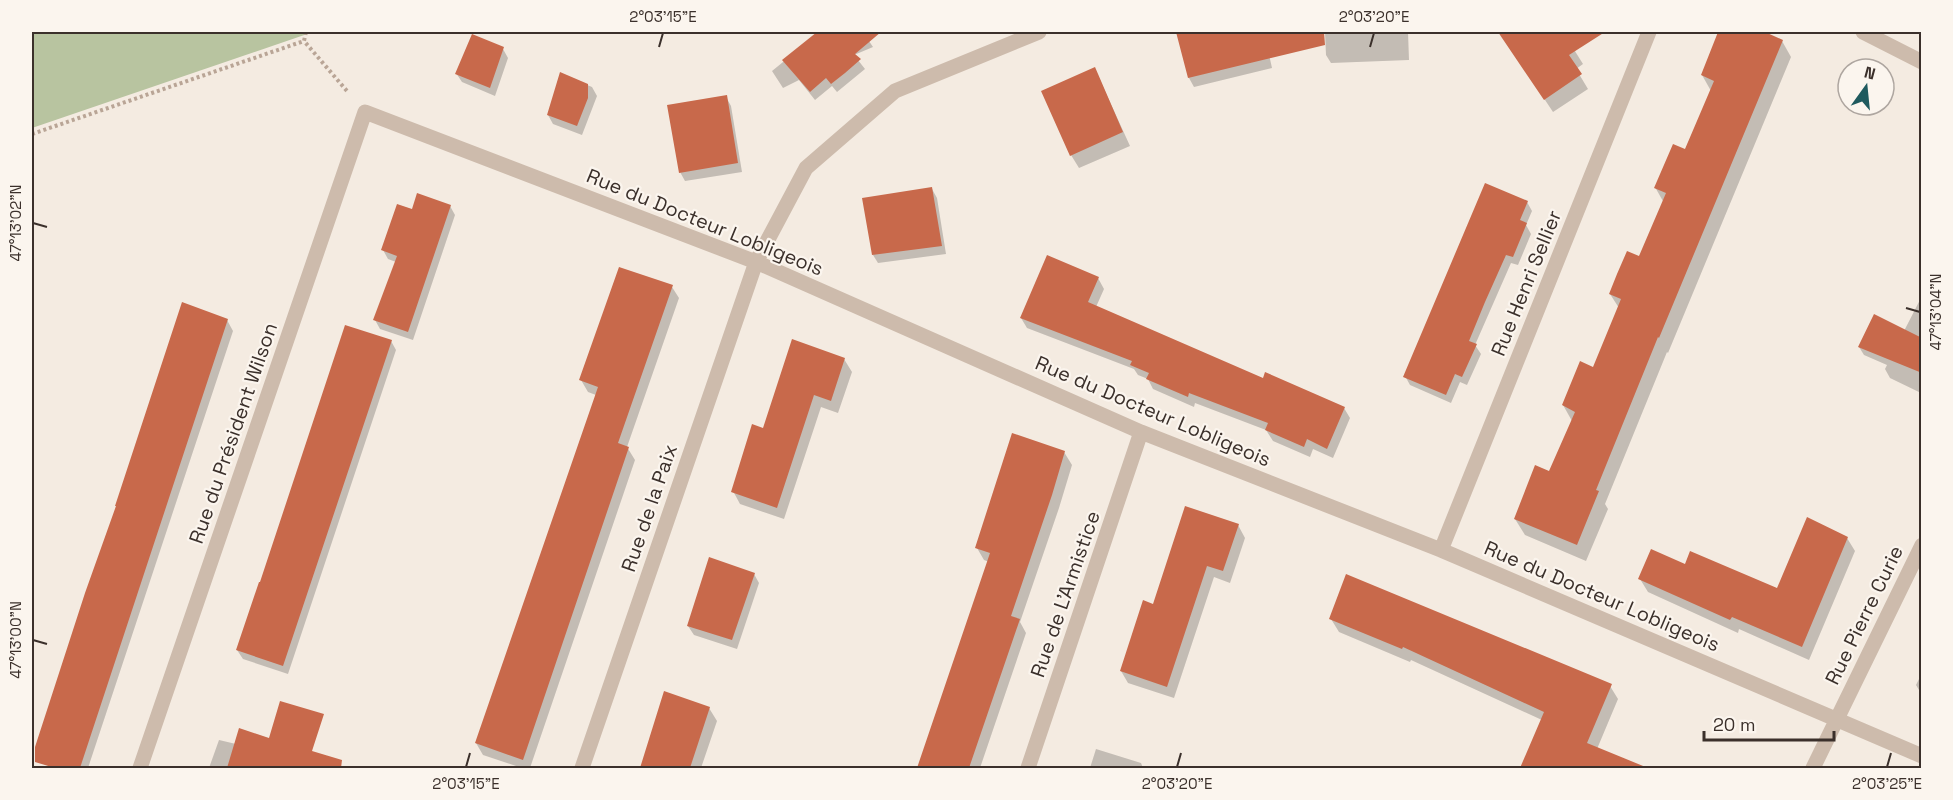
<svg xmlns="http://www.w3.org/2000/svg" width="1953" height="800" viewBox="0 0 1953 800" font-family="'Space Grotesk',sans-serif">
<rect width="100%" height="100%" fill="#f4ebe1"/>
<path fill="#b8c4a0" d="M32,32H313L32,128Z"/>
<path fill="#0003" d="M820,32H863L873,47L854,55L865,69L837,92L832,86L815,100L799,80L783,88L772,71Z
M1195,32H1264L1272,68L1194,87L1189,78L1179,36Z
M1325,32H1408L1409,60L1331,63L1326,55Z
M1500,32H1563L1583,64L1576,69L1588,89L1553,112Z
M1734,32H1761L1782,41L1791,57L1668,353L1667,352L1605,504L1608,509L1586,561L1525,535L1515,519L1550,473L1572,421L1563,405L1594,369L1619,308L1610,294L1640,258L1664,203L1655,187L1685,150L1711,91L1702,75L1730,41Z
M503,49L508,58L495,96L462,82L456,73Z
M1095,69L1130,146L1079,168L1071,155Z
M561,74L592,87L597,96L582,135L553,124L548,115Z
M726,97L731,106L742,172L685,181L680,172Z
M932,189L937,198L946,254L878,263L873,255Z
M1527,202L1532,211L1526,225L1531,234L1518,265L1511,263L1475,345L1481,354L1467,385L1460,382L1451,403L1410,385L1405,376Z
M450,206L455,215L413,340L380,329L375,320L396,262L388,259L383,250L413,210Z
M1098,278L1104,289L1096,307L1263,380L1344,408L1350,418L1333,458L1313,449L1310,457L1273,441L1266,430L1195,403L1194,407L1153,389L1148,379L1138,375L1134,369L1027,328L1021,318Z
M672,287L679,298L627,447L635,460L530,768H522L483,755L476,743L596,395L588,392L581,380Z
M1922,296V391L1921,393L1890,378L1885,369L1887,365L1864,355L1859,347L1904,331Z
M227,320L233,331L88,768H55L41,763L35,753L87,594Z
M391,341L396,350L288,674L243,659L237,650Z
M844,359L852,372L838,413L821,407L784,519L740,504L733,491Z
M1064,452L1072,465L1059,508L1020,622L1026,633L980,768H919L989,562L984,560L977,548Z
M1238,525L1245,538L1230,583L1214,577L1174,698L1128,683L1121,671L1154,605Z
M1847,538L1855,551L1809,660L1739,629L1738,633L1648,592L1640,579L1686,566L1778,590Z
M754,574L759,583L737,649L694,635L688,626Z
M1331,619L1610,686L1618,699L1597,749L1644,768H1521L1542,720L1411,660L1410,662L1339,632Z
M1922,673V695L1916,685Z
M709,708L717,721L701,768H645L643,765Z
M219,740L236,744L279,750L273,768H209Z
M1096,749L1141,763L1143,768H1090Z"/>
<path fill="#c8694b" d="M817,32H881L855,54L861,59L845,73L831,84L826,78L810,92L782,60Z
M1176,32H1324L1325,45L1188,78Z
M1498,32H1605L1569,55L1582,74L1544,100Z
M1718,32H1765L1783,40L1659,338L1658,337L1596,490L1599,491L1577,545L1514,519L1535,465L1549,471L1575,412L1562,405L1580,361L1593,367L1621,299L1609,294L1617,274L1627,251L1639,256L1666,193L1654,188L1673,144L1685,149L1714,81L1701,75Z
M472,34L504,47L490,88L455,74Z
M1095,67L1123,132L1070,156L1041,91Z
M560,72L588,84V98L577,126L547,115Z
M727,95L738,163L679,173L667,105Z
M1485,183L1528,201L1520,220L1527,223L1513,257L1506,255L1485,302L1469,341L1477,344L1462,377L1455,374L1446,395L1403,377Z
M932,187L942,246L872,255L862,198Z
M417,193L451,205L408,332L373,320L397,256L381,250L397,204L412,209Z
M1047,255L1099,277L1088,302L1263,378L1265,372L1345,407L1327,449L1307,439L1304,447L1265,430L1268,423L1189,393L1188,397L1146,379L1149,373L1130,365L1132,361L1020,318Z
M619,267L673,285L618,443L629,447L523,760L475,743L598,387L579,380Z
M182,302L228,319L80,768H55L35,762V747L85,593L116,506H115Z
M1874,314L1922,338V373L1858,347Z
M345,325L392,340L283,666L236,650L259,582H260Z
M792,339L845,358L831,401L814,395L777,508L731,492L752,424L763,428Z
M1012,433L1065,451L1052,495L1011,616L1020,619L969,768H917L990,553L975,548Z
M1185,506L1239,524L1223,571L1207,566L1167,687L1120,671L1143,600L1153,604Z
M1807,517L1848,537L1802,647L1732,617L1730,620L1638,579L1651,549L1685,564L1690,551L1777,588Z
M709,557L755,573L732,640L687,626Z
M1346,574L1612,684L1587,743L1648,768H1520L1544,712L1403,647L1402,649L1329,619Z
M664,691L710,707L690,768H640Z
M280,701L324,714L312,751L342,760L341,768H227L239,728L269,738Z"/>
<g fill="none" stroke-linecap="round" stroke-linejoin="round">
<path stroke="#b9a596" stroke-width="4" stroke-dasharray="3 3" stroke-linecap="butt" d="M306,32L304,41L347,91
M32,134L304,41"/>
<path stroke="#cdbbac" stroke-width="15" d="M1863,32L1922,62
M1441,550L1649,32
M140,768L365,112L756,262L1141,432L1441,550L1922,756
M582,768L756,262L806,168L895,91L1039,32
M1028,768L1141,432
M1813,768L1922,545"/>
</g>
<path fill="none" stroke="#3b302b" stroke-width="2" d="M659,47L663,33M1370,47L1374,33M33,223L47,227M1906,308L1920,312M33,640L47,644M466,767L470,753M1177,767L1181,753M1887,767L1891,753"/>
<g text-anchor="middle" stroke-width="4.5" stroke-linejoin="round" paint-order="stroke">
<g font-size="20" fill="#3b302b" stroke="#fbf5ee">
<text transform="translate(705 222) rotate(22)" y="7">Rue du Docteur Lobligeois</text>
<text transform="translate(1526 283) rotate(-68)" y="7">Rue Henri Sellier</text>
<text transform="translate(1153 411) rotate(23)" y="7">Rue du Docteur Lobligeois</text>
<text transform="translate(233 433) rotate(-71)" y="7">Rue du Président Wilson</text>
<text transform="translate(649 508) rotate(-71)" y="7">Rue de la Paix</text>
<text transform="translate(1065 594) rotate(-71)" y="7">Rue de L'Armistice</text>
<text transform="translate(1602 596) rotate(23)" y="7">Rue du Docteur Lobligeois</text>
<text transform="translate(1864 615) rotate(-64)" y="7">Rue Pierre Curie</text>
</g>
</g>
<rect width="1953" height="800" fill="none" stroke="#fbf5ee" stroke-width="66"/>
<g transform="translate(1866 87) rotate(15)"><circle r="28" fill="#fbf5ee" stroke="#aea6a0" stroke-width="1.5"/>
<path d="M0-4.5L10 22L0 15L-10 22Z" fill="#1f5a5e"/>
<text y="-9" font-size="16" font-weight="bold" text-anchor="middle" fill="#3b302b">N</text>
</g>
<path d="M1704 731v9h130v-9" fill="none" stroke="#3b302b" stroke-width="3"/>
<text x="1713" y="731" font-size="18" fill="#3b302b" stroke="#fbf5ee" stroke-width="4.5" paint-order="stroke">20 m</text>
<rect x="33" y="33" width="1887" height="734" fill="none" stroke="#3b302b" stroke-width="2"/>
<g font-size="15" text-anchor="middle" fill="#3b302b">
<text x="663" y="22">2°03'15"E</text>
<text x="1374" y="22">2°03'20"E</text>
<text transform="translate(16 223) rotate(-90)" y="5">47°13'02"N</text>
<text transform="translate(1936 312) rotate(-90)" y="5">47°13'04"N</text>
<text transform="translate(16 640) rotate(-90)" y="5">47°13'00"N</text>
<text x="466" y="789">2°03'15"E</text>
<text x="1177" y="789">2°03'20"E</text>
<text x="1887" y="789">2°03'25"E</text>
</g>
</svg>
